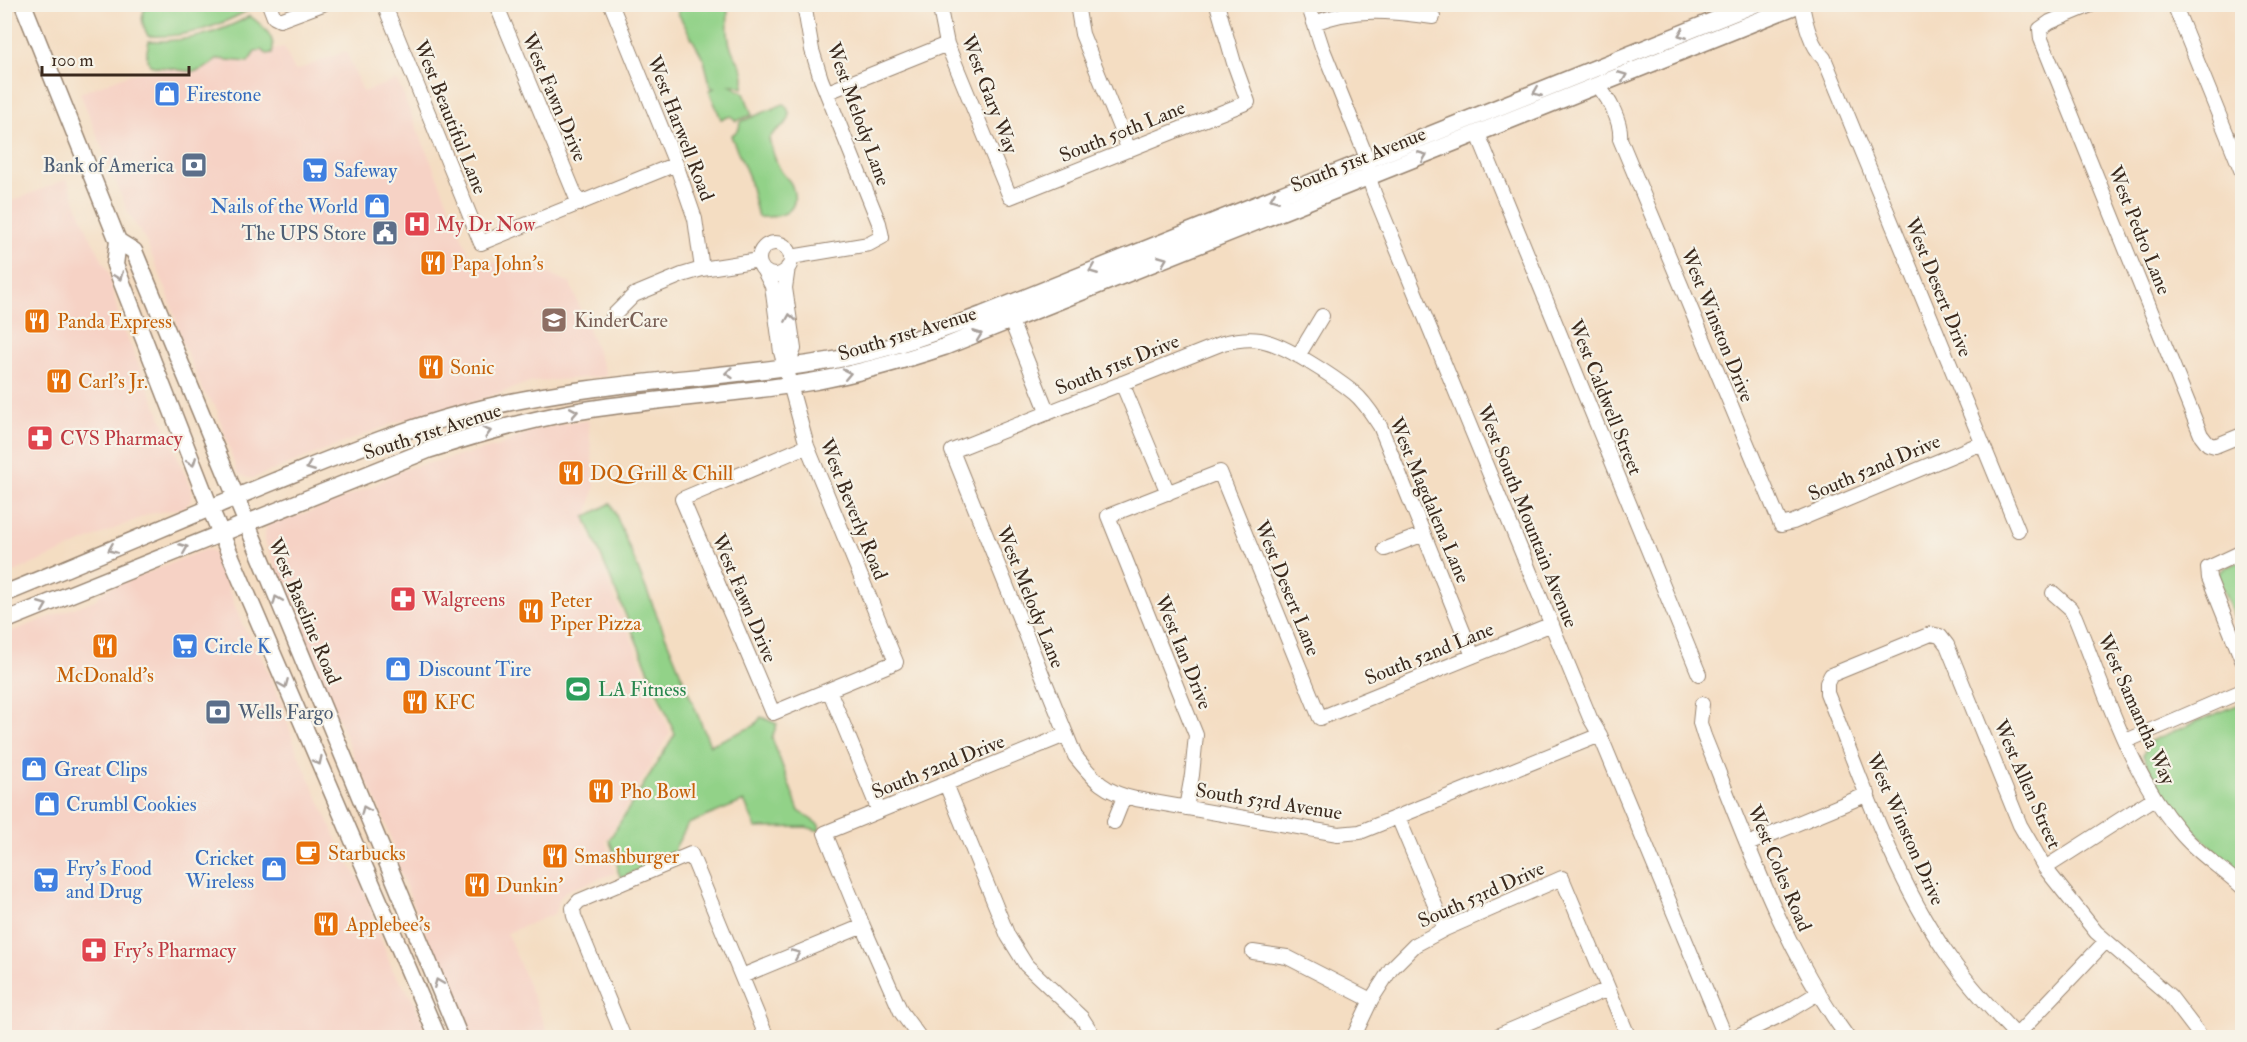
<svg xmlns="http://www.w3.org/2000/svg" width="2247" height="1042" viewBox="0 0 2247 1042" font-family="'IM FELL Double Pica',serif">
<rect width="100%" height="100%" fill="#f7f3e8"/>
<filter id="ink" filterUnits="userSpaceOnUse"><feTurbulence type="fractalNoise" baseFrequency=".0167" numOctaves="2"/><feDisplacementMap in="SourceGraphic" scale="12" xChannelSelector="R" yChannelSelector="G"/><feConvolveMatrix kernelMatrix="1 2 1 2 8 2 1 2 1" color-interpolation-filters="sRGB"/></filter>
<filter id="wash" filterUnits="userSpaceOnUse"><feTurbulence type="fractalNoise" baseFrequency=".008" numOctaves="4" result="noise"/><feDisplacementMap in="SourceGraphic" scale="24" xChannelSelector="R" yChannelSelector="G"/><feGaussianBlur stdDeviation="1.35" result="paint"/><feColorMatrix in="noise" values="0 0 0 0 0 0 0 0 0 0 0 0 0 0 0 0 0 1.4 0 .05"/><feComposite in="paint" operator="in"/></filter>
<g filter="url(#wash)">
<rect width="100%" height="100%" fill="#f4ddc2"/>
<path fill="#f6d2c5" d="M284,47L295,71L346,51L363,92L397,80L470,256L506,266L509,272L527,264L570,283L607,376L530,382L486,398L397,422L253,478H247L237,472L216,407L204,393L182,341L168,294L145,239L129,215L80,93L131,74Z
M67,179L88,232L109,273L119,318L192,491L191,500L184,508L149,514L5,576V204Z
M588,420L595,486L585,525L670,733L606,841L615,873L566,891L560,898L554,914L507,933L547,1031L531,1037H469L401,875L389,833L374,795L356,762L265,541V533L267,526L273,522L307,513L373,486L401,470L499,446L535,429Z
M204,550H211L221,559L229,591L243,626L259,651L281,702L296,749L344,855L363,886L380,937L393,971L413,999L429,1037L5,1038V634L95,600L105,590Z"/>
<path fill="#92d288" stroke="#667e53" stroke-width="1.5" d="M148,5H240L247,11C215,28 184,38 148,36C142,24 139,15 148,5Z
M676,5H728C728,17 726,36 731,48C738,66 747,66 743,88L735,85H730L744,93L752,115L736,121L731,116L721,119L709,90L715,88H711L704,60L679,15Z
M250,16C262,25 277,37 272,53L267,54L261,50L255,52L248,62L218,59C199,74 196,73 174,69C165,67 158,68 150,65C145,57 147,50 149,41C187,42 217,34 250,16Z
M784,104C800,124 777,124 769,139C772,149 775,162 781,171C784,176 790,180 792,186C802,214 779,218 758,217L748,175L731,136L739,129L740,122Z
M611,503L710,745L754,726L761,717L777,724L772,738L799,811L819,825L820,831L806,827L756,828L744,801L688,824L675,848L676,854L621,878L618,871L617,859L609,840L675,734L585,517Z
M2242,561V637L2217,575L2221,569Z
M2242,703V874C2198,837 2168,808 2143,756L2148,742Z"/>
</g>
<g filter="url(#ink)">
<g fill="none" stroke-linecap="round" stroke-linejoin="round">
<defs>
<path id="minor" d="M269,4L274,17L280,20L323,4
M384,4L481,243L676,164
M496,4L579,204
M611,4L676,164L695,219L702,269
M939,4L947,44L1010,197L1248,102L1234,63L1217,4
M1077,4L1082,34L1129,150
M1308,4L1322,47L1368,161L1369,178L1374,193L1590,718L1600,735L1726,1038
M1802,4C1805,22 1810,45 1824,58L2018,530
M2093,4L2050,22L2040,29L2041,39L2201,435L2208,444L2215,446L2242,435
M2174,4L2242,172
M1314,23C1356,7 1389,11 1433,17
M1598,86C1609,99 1622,122 1620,139L1781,525L1793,522L1982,443
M828,92L947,44
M1478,134L1699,674
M759 259a16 16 0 1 1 32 0a16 16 0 1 1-32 0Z
M791,257L869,244L882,237L879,223L821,79L812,50L804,4
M764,271L772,286L781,352L807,446L896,662L773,713L682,499L807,446
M1007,311L1048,413
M613,316L634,295L682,275L702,269L759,260
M1298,356L1322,316
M787,367L794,349L785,288L788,267
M1122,383L1168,493
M1385,549L1424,534
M2242,552L2208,568L2209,578L2242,660
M2053,593L2070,608L2075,617C2105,690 2128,771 2180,832C2198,854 2222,868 2242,887
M1473,656L1380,426C1372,414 1365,402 1354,393C1334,377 1285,344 1260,340C1248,338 1235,340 1223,343L952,451L1075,756C1095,781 1104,792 1136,799L1338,834L1360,832L1600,735
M829,690L879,811
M1702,704L1700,723L1704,736C1746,839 1782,947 1848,1038
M2126,741L2242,691
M946,784L1008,936L1026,965L1082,1018L1095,1038
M1186,808L1192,775L1196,735L1108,516L1220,472L1320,718L1552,624
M1398,817L1445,929
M1114,822L1124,797
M1748,844L1868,794
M2045,868L2154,798
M1253,952L1287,957L1371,1000
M742,976L863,926
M2016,1035C1990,1008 1966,982 1945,951C1892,873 1862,780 1827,693V683L1831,675L1931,634L1940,636L1947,645L2020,825L2045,868L2096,932L2170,996L2202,1038
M624,1038L574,916L573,908L579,901L691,854L767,1038
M920,1038L901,1012L863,926L825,833L1065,735
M1353,1038L1371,1000L1391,969L1415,945L1445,929L1562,878L1629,1038
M1500,1038L1499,1035L1608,989
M1733,1038L1787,1012L1818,993
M2014,1038L2106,941"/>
<path id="major" d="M23,4L118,241L115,265L210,508L438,1038
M118,241L134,251L460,1038
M4,594C95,557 185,518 275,481C345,453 414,424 488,407C602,380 720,380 834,360C885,351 934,333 982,315L1755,4
M4,621L428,450C475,435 524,421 573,412C653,398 736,395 816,381C859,373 902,361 944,347L1800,4"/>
</defs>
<use href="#minor" stroke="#988470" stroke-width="16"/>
<use href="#major" stroke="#988470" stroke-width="19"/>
<use href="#minor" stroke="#fff" stroke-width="14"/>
<use href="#major" stroke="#fff" stroke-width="16"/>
</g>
<defs><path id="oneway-chevron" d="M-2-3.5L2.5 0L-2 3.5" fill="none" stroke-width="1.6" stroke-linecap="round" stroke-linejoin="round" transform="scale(1.5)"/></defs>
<g stroke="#a79f9a">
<use href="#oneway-chevron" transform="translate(1682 34) rotate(158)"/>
<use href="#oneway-chevron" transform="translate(1623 76) rotate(-22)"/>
<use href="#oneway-chevron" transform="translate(1537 92) rotate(158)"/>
<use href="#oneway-chevron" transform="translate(1423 156) rotate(-22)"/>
<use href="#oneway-chevron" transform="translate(1274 198) rotate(158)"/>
<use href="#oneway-chevron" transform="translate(1163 260) rotate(-22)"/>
<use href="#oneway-chevron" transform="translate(1093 270) rotate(158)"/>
<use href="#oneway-chevron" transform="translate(119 276) rotate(69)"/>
<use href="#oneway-chevron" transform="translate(790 318) rotate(-99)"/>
<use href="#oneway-chevron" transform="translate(978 335) rotate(-21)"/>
<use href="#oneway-chevron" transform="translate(729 373) rotate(174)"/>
<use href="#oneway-chevron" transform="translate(847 374) rotate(-12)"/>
<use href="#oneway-chevron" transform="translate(574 412) rotate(-10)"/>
<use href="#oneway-chevron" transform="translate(487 432) rotate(-16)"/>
<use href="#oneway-chevron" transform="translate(192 462) rotate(69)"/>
<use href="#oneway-chevron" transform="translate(310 467) rotate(158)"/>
<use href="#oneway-chevron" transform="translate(184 548) rotate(-22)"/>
<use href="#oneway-chevron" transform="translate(112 549) rotate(157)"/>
<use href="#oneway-chevron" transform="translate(277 600) rotate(-113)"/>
<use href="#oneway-chevron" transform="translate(43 606) rotate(-22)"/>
<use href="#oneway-chevron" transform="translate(284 684) rotate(67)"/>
<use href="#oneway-chevron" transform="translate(318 761) rotate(65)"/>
<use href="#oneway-chevron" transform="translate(365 810) rotate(-113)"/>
<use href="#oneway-chevron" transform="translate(796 954) rotate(-23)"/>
<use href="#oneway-chevron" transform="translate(438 983) rotate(-112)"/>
</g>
</g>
<defs>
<symbol id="shop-square" viewBox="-11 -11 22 22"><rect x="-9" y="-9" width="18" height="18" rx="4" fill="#3f7fe0" stroke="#f7f3e8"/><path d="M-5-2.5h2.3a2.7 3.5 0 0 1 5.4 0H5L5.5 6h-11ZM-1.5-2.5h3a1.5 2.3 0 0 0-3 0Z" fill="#fff"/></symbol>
<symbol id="bank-square" viewBox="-11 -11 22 22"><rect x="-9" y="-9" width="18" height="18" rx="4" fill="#5c6f8a" stroke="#f7f3e8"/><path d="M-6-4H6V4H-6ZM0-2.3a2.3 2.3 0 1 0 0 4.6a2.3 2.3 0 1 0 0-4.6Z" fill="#fff"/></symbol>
<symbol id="supermarket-square" viewBox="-11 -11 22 22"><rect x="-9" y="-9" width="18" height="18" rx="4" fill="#3f7fe0" stroke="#f7f3e8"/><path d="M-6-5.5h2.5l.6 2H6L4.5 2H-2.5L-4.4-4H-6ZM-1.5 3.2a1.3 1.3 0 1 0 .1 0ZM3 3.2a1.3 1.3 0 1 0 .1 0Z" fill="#fff"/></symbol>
<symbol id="hospital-square" viewBox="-11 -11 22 22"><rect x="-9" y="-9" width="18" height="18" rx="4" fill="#e0444e" stroke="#f7f3e8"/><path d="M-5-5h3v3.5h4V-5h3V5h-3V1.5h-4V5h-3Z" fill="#fff"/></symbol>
<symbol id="civic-square" viewBox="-11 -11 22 22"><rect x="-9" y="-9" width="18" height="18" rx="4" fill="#5c6f8a" stroke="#f7f3e8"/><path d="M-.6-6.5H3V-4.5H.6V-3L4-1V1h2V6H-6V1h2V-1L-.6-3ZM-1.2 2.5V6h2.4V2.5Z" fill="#fff"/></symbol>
<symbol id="restaurant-square" viewBox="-11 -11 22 22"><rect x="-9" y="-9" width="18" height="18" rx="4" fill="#e8710a" stroke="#f7f3e8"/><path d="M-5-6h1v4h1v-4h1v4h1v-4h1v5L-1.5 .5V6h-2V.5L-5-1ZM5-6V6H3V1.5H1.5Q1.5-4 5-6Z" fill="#fff"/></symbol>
<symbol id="school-square" viewBox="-11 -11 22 22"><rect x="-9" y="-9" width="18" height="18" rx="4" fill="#8d6e63" stroke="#f7f3e8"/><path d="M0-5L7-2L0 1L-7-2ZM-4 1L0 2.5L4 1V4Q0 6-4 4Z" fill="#fff"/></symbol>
<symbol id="pharmacy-square" viewBox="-11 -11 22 22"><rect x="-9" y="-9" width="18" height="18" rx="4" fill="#e0444e" stroke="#f7f3e8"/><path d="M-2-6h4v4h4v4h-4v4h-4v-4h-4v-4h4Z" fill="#fff"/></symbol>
<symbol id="stadium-square" viewBox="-11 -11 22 22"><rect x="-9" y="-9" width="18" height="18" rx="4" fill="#2e9e5b" stroke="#f7f3e8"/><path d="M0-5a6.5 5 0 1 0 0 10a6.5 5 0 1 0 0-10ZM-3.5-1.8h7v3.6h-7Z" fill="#fff"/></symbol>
<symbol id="cafe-square" viewBox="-11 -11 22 22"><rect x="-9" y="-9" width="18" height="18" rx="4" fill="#e8710a" stroke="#f7f3e8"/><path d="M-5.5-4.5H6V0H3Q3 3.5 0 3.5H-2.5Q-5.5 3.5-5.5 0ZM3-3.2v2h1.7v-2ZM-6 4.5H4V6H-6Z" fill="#fff"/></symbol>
</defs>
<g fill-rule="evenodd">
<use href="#shop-square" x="152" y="79" width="30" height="30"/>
<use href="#bank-square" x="179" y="150" width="30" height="30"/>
<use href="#supermarket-square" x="300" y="155" width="30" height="30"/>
<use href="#shop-square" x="362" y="191" width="30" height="30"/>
<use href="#hospital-square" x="402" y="209" width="30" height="30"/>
<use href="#civic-square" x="370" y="218" width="30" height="30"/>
<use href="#restaurant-square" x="418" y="248" width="30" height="30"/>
<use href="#school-square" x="539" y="305" width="30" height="30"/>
<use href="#restaurant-square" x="22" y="306" width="30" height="30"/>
<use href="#restaurant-square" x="416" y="352" width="30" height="30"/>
<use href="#restaurant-square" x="44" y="366" width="30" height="30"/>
<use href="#pharmacy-square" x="25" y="423" width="30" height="30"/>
<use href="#restaurant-square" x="556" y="458" width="30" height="30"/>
<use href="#pharmacy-square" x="388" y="584" width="30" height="30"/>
<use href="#restaurant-square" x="516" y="596" width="30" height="30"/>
<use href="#restaurant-square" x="90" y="631" width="30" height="30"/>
<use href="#supermarket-square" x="170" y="631" width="30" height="30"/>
<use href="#shop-square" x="383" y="654" width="30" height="30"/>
<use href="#stadium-square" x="563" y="674" width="30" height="30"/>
<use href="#restaurant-square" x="400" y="687" width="30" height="30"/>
<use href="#bank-square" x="203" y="697" width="30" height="30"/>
<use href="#shop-square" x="19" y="754" width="30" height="30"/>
<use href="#restaurant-square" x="586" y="776" width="30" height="30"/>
<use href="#shop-square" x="32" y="789" width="30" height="30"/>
<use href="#cafe-square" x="293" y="838" width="30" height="30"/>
<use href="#restaurant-square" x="540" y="841" width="30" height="30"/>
<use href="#shop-square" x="259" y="854" width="30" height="30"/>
<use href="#supermarket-square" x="31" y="865" width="30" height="30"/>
<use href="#restaurant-square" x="462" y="870" width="30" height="30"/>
<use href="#restaurant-square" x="311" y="909" width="30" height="30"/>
<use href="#pharmacy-square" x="79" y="935" width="30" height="30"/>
</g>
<g text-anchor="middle" stroke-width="4.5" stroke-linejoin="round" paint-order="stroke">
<g font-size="20" fill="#366cbe" stroke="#f7f3e8" text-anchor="start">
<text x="186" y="101">Firestone</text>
<text x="334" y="177">Safeway</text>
<text x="358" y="213" text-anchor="end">Nails of the World</text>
<text x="204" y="653">Circle K</text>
<text x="418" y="676">Discount Tire</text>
<text x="54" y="776">Great Clips</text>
<text x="66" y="811">Crumbl Cookies</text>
<text x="254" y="865" text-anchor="end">Cricket<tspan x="254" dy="23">Wireless</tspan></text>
<text x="66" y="875">Fry's Food<tspan x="66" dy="23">and Drug</tspan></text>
</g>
<g font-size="20" fill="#3b2a1e" stroke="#f7f3e8">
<text transform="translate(990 94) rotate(69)" y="7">West Gary Way</text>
<text transform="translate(555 97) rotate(67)" y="7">West Fawn Drive</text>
<text transform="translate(859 114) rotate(70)" y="7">West Melody Lane</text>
<text transform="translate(451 117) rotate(68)" y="7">West Beautiful Lane</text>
<text transform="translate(681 128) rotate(69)" y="7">West Harwell Road</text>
<text transform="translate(1122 131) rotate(-22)" y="7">South 50th Lane</text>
<text transform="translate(1358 159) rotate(-22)" y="7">South 51st Avenue</text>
<text transform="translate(2140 230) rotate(68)" y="7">West Pedro Lane</text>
<text transform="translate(1939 287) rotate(68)" y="7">West Desert Drive</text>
<text transform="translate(1718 325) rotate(68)" y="7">West Winston Drive</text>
<text transform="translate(907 333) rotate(-17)" y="7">South 51st Avenue</text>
<text transform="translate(1117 364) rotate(-22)" y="7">South 51st Drive</text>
<text transform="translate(1606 397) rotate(68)" y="7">West Caldwell Street</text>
<text transform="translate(432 431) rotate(-18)" y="7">South 51st Avenue</text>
<text transform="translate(1874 467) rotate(-23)" y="7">South 52nd Drive</text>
<text transform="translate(1430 500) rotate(67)" y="7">West Magdalena Lane</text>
<text transform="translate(854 509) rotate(68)" y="7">West Beverly Road</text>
<text transform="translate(1528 516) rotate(68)" y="7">West South Mountain Avenue</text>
<text transform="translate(1288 588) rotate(68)" y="7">West Desert Lane</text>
<text transform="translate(1031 597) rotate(68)" y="7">West Melody Lane</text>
<text transform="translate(745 598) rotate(67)" y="7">West Fawn Drive</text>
<text transform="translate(305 611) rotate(67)" y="7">West Baseline Road</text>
<text transform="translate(1184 652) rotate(68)" y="7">West Ian Drive</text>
<text transform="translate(1429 653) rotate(-22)" y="7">South 52nd Lane</text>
<text transform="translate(2137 709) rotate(66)" y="7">West Samantha Way</text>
<text transform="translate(938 766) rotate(-22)" y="7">South 52nd Drive</text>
<text transform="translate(2028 784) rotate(66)" y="7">West Allen Street</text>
<text transform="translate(1269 801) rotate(9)" y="7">South 53rd Avenue</text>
<text transform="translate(1906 829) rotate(66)" y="7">West Winston Drive</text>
<text transform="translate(1780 868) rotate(67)" y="7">West Coles Road</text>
<text transform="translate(1481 894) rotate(-24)" y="7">South 53rd Drive</text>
</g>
<g font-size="20" fill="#4e5e75" stroke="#f7f3e8" text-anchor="end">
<text x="174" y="172">Bank of America</text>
<text x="366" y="240">The UPS Store</text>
<text x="238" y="719" text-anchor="start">Wells Fargo</text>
</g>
<g font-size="20" fill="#be3a42" stroke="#f7f3e8" text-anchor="start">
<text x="436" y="231">My Dr Now</text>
<text x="60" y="445">CVS Pharmacy</text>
<text x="422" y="606">Walgreens</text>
<text x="113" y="957">Fry's Pharmacy</text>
</g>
<g font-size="20" fill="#c56008" stroke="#f7f3e8" text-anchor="start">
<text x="452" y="270">Papa John's</text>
<text x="57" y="328">Panda Express</text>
<text x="450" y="374">Sonic</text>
<text x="78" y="388">Carl's Jr.</text>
<text x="590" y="480">DQ Grill &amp; Chill</text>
<text x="550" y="607">Peter<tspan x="550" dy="23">Piper Pizza</tspan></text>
<text x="105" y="682" text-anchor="middle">McDonald's</text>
<text x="434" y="709">KFC</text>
<text x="620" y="798">Pho Bowl</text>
<text x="328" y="860">Starbucks</text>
<text x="574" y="863">Smashburger</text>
<text x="496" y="892">Dunkin'</text>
<text x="346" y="931">Applebee's</text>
</g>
<g font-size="20" fill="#785e54" stroke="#f7f3e8" text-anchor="start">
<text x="574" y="327">KinderCare</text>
</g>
<g font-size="20" fill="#27864d" stroke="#f7f3e8" text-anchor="start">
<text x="598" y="696">LA Fitness</text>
</g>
</g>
<rect width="2247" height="1042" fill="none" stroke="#f7f3e8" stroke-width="24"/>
<path d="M42 66v9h147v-9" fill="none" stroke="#3b2a1e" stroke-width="3"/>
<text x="51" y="66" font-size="18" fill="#3b2a1e" stroke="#f7f3e8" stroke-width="4.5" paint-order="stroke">100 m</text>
</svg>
